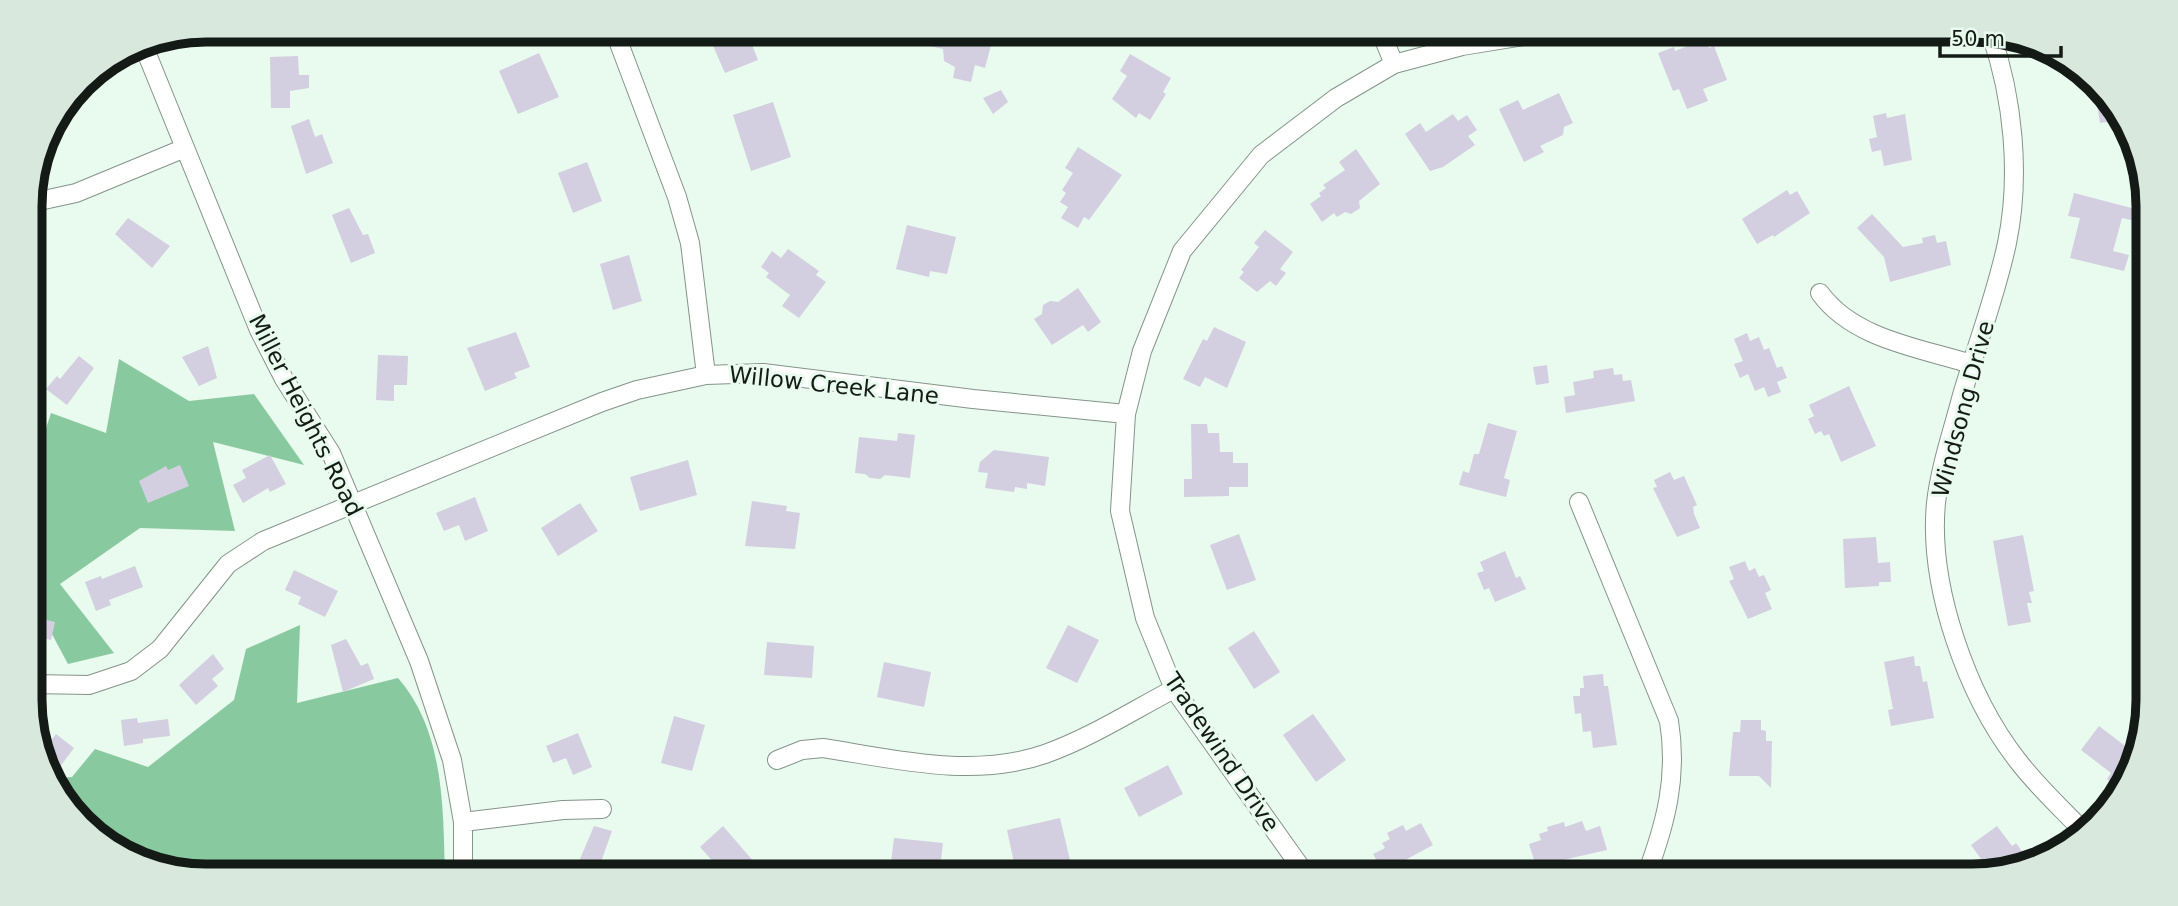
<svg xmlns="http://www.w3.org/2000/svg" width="2178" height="906" viewBox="0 0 2178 906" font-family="'DejaVu Sans',sans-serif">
<rect width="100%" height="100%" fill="#e9faee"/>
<path fill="#89c99f" d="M119,359L189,401L254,394L304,465L213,442L235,531L140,528L60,584L114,653L68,664L31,595V475L51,413L106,433Z
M300,625L297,703L398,678C445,732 443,809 445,876H206L139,863L67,807L54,778L72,777L95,749L148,767L234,700L246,649Z"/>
<path fill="#d3cfe1" d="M706,30H746L758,60L725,73Z
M928,30H995L985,68L975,65L971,82L953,78L955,67L944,61L943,49L925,45Z
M1705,39L1709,48L1714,46L1727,80L1703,89L1708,101L1687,109L1679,89L1673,91L1658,53L1674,47L1675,51Z
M539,53L559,97L518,114L499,71Z
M1130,54L1171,78L1163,92L1166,94L1150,120L1139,113L1136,118L1112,99L1127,76L1120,71Z
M298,56L299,75H309V88L290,91V108H271L270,57Z
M2094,85L2111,99L2121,120L2100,123Z
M1001,90L1008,102L993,114L983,98Z
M1559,93L1573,123L1564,127L1563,135L1540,146L1544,152L1524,162L1499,109L1518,100L1523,110Z
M773,102L791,157L751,171L733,115Z
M1886,113L1887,118L1905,114L1912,160L1884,166L1881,150L1872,152L1869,139L1877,137L1873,116Z
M1453,114L1458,121L1467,115L1477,130L1468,136L1475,145L1443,167L1430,171L1405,134L1420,123L1426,132Z
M309,119L315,137L322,134L333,163L306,174L291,126Z
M1078,147L1122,175L1089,220L1084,217L1078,228L1061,218L1068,207L1060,202L1066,193L1062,190L1073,173L1065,168Z
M1356,149L1380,184L1359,201L1360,208L1351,214L1345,212L1337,217L1334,213L1322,222L1310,204L1321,196L1319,193L1326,188L1323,185L1345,170L1339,162Z
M587,162L602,201L573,213L558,173Z
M1787,190L1790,195L1797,191L1810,213L1774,237L1773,235L1757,244L1742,219Z
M2074,193L2143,211L2140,222L2122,218L2113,251L2129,255L2124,271L2070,258L2080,218L2068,216Z
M349,208L363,235L368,234L375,253L351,263L332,215Z
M1872,214L1903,247L1923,243L1922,238L1935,235L1937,243L1946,241L1951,265L1890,282L1884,257L1857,228Z
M128,218L170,246L152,268L115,234Z
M907,225L956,237L947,274L930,271L929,277L896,269Z
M1265,230L1293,252L1280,269L1286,273L1276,286L1270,281L1257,292L1239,278L1244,272L1241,270L1259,247L1254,243Z
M788,249L819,271L816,275L826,282L799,318L782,306L790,295L766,277L769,273L761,267L772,251L781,258Z
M629,255L642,301L613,310L600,264Z
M1078,288L1101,322L1088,332L1083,325L1052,345L1034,319L1042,314L1043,305L1050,301L1058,302Z
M1214,327L1246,342L1227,388L1205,377L1200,387L1183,379L1203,339L1207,341Z
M516,332L530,367L514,373L517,378L485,391L467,348Z
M1747,333L1750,341L1759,337L1764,350L1769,348L1777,368L1782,366L1787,378L1777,382L1781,392L1768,397L1764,387L1755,391L1748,374L1740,378L1734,364L1743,361L1734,339Z
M208,346L217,378L199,386L182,357Z
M378,355L408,356L407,385H394V401L376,400Z
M79,356L94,368L67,405L46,389L57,376L60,379Z
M1547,365L1549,383L1536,385L1533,367Z
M1613,368L1614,375L1622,374L1623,381L1631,380L1635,401L1566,413L1564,397L1575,395L1573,382L1594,378L1593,371Z
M1849,386L1876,446L1841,462L1829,434L1824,436L1821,431L1815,434L1808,419L1814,416L1809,405Z
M1488,423L1517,431L1504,478L1510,480L1506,497L1459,485L1463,471L1469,473L1474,454H1479Z
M1191,424H1207L1208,433H1219L1220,452H1233V463H1248V487H1229V496L1184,497V479H1192Z
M898,433L915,435L910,478L885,475L880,479L870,478L865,474L855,473L859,437L897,441Z
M994,450L1049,457L1045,486L1027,483V489L1015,487L1014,492L985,488L988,473L978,472L980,462Z
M270,455L286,484L270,492L268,488L243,503L233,485L246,478L242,470Z
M688,460L697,495L640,511L630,477Z
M180,465L189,486L148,503L139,481L166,466L168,470Z
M1670,472L1674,480L1684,476L1697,505L1693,507L1694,514L1700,528L1677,537L1653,488L1657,487L1654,480Z
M475,497L488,531L465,541L459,525L444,531L436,513Z
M752,501L787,506L786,511L800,513L795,549L745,546Z
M580,503L598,531L558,556L541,528Z
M1239,534L1256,580L1227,590L1210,545Z
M2023,535L2034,591L2029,592L2032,603H2027L2031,622L2008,626L1993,541Z
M1876,537L1878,563L1890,562L1891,582H1879V586L1845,588L1843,539Z
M1505,551L1516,578L1520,576L1526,589L1495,602L1489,588L1484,590L1477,573L1484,571L1480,562Z
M1745,561L1749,571L1755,568L1759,577L1764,575L1771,590L1765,593L1772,609L1748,619L1729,581L1734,579L1729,567Z
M135,566L143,587L109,600L111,605L96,611L85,582L101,576L102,579Z
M294,570L338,591L325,617L298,604L301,597L285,590Z
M31,616L55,622L51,640L31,635Z
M1068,625L1099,640L1077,683L1046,668Z
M1254,631L1280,672L1254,689L1228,648Z
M346,639L361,666L368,663L374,679L343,692L331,645Z
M767,642L814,646L812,678L764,675Z
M213,654L224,669L212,679L218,686L196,705L179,685Z
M1914,656L1915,666H1920L1923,682L1927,681L1934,718L1891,726L1888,710L1893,709L1884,662Z
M884,662L931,672L924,707L877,697Z
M1603,674L1604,686H1608L1617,745L1593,748L1591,731L1583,732L1581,713L1575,714L1573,696H1580V688H1584L1583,676Z
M1313,714L1346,760L1316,782L1283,735Z
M674,716L705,725L692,771L661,763Z
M137,718L138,723L168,719L170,736L143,739V743L124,746L121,720Z
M1741,720H1761V730L1766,731V741H1772L1771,788L1759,776H1729L1733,732H1740Z
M2099,726L2133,752L2127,760L2135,767L2118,787L2107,779L2111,773L2081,750Z
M578,733L592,767L573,775L566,758L553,763L546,746Z
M56,734L74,748L53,776L43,751Z
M1168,765L1183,794L1139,817L1124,788Z
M1060,818L1070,860L1016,872L1007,830Z
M1582,821L1586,831L1600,826L1607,850L1536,866L1529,844L1541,840L1539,834L1548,831L1547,827L1564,822L1565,827Z
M1421,823L1433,845L1383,872L1373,854L1385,848L1382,843L1390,839L1387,833L1403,825L1406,831Z
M594,826L612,831L597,873L577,866Z
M723,826L754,862L738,876H726L700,847Z
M1997,826L2012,846L2016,843L2028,860L1991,873L1971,845Z
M894,838L943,843L939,876L890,871Z"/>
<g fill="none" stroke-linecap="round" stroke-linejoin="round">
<defs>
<path id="minor" d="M614,30L677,197L690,243L706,375
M1380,30L1394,64
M1991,34C2013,98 2021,175 2007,243C1996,295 1977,344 1962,395C1953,430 1940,467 1936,503C1928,586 1967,696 2018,761C2037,786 2061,808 2083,831
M142,42L259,330L284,379L331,453L419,661L452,760L463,822V876
M30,203L76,193L185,148
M1820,293C1853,339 1920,348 1971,364
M1579,502L1669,721C1678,777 1666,823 1646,876
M31,684L89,685L131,671L160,649L228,564L263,541L602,402L637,390L706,375L763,373L973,399L1126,414
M777,760L802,750L823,748C895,759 973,779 1045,754C1090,738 1132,711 1174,689
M463,822L563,810L602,809
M1307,876L1174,689L1145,618L1120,511L1126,414L1142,351L1182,251L1261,155L1336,98L1394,64L1462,46L1560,30"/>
</defs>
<use href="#minor" stroke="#849489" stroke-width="20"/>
<use href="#minor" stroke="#fff" stroke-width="18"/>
</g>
<g text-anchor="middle" stroke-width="6" stroke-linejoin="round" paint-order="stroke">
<g font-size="23" fill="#141a16" stroke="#e9faee">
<text transform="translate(834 385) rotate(6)" y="8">Willow Creek Lane</text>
<text transform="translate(1963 409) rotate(-75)" y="8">Windsong Drive</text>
<text transform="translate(306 415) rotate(63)" y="8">Miller Heights Road</text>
<text transform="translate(1222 752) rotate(56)" y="8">Tradewind Drive</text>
</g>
</g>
<path d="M0 0H2178V906H0ZM206 42H1972A164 164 0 0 1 2136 206V700A164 164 0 0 1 1972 864H206A164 164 0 0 1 42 700V206A164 164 0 0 1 206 42Z" fill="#d8e8dd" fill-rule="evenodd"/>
<path fill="none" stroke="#141a16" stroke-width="9" d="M206 42H1972A164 164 0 0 1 2136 206V700A164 164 0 0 1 1972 864H206A164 164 0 0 1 42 700V206A164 164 0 0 1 206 42Z"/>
<path d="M1940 46v10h121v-10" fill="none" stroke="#141a16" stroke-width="3.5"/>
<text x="1951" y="46" font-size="21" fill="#141a16" stroke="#e9faee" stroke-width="5" paint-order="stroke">50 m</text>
</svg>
